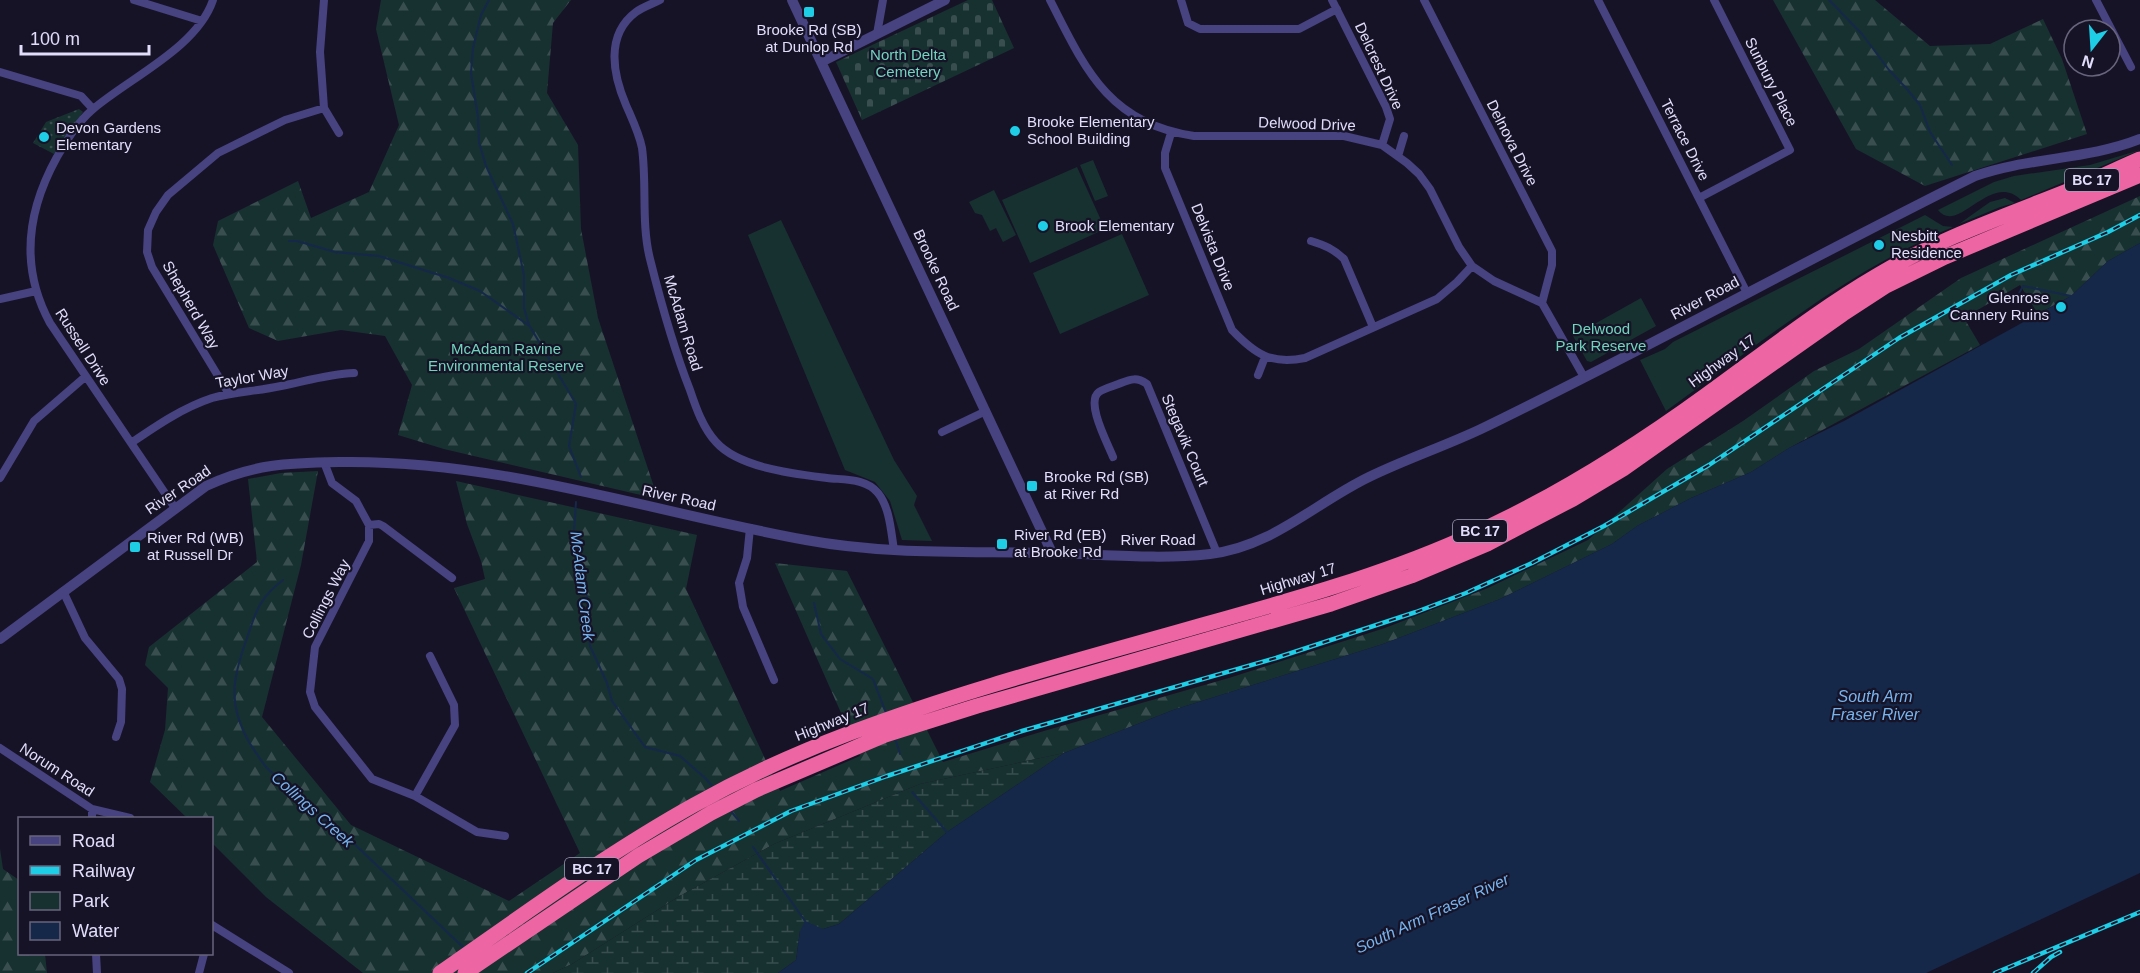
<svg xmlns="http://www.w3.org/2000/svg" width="2140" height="973" viewBox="0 0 2140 973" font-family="Helvetica,sans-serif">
<defs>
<pattern id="forest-firs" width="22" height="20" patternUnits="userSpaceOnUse" patternTransform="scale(1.5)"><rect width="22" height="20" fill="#173130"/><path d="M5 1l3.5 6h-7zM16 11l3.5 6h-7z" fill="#384e4f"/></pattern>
<pattern id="wetland-marsh" width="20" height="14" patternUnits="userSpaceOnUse" patternTransform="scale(1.5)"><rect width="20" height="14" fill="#173130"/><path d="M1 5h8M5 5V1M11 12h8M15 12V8" fill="none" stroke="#384e4f"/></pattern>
<pattern id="cemetery-stones" width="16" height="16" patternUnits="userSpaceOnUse" patternTransform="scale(1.5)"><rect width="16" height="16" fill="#173130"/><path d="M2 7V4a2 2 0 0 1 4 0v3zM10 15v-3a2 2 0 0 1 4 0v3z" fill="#384e4f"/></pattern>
<pattern id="garden-dots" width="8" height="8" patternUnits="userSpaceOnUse" patternTransform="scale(1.5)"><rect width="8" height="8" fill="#173130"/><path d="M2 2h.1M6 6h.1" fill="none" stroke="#384e4f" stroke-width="1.8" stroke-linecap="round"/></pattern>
</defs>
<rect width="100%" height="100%" fill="#171327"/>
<path fill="#173130" d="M2140,150L2021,200C1991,170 1958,236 1938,210L1994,182L2014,176L2090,165Z
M1093,160L1108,196L1095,201L1080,165Z
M1077,167L1105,229L1030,263L1002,200Z
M994,190L1016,235L1003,242L996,228L990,231L982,215L975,213L969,202Z
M2005,198L2015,203L2000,207L1959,224L1990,202Z
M1925,215L1943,226L1953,227C1848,270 1758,345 1666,411L1640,360L1665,349L1673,342Z
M781,220L894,460L917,496L914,505L932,541L902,540L890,501L875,482L845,470L748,235Z
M1122,234L1149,295L1060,334L1033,273Z
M1641,298L1656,326L1591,362L1587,361L1573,336Z"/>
<path fill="url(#forest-firs)" d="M381,0H571L553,23L547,93L578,145L581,229L598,318L658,499L444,449L398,435L412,385L385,336L341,330L278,341L249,328L213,245L218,221L298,181L311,218L369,192L399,125L376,29Z
M1773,0H1875L1930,46L1990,44L2043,19L2062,59L2087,134L1925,186L1856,149Z
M2140,196V243L2108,261L2071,296L2038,314L2020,285L1964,318L1980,345L1789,448L1751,472L1691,498L1637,526L1612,544L1500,599L1383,644L1173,710L1064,753L920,784L774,844L678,897L572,964L553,973H363L266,897L212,843V818H187L150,782L165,730L168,688L145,665L149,647L257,562L248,479L281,473L318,471L301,565L262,717L351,825L509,901L580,853L454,588L485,579L481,561L467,524L456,481L697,535L686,589L780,791L860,756L775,563L847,571L943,762L1044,731L1229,678L1385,628L1488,588L1588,540L1667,469L1743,421L1814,371L1859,349L1961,278Z
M0,849L3,869L19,880L20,954H45L47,973H0Z"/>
<path fill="url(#wetland-marsh)" d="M1064,753L947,832L839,924L823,929L800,931L796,960L778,973H553L572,964L678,897L774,844L920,784Z"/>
<path fill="url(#cemetery-stones)" d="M968,0H992L1014,48L862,120L836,62Z"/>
<path fill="url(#garden-dots)" d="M79,109L83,112L54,154L33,143L46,122Z"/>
<path fill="#15284a" d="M2140,243V873L1926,973H778L796,960L800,931L805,921L823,929L839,924L947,832L1064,753L1173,710L1383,644L1500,599L1612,544L1637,526L1691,498L1751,472L1789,448L1844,421L2071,296L2108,261Z"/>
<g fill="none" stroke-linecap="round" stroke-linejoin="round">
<path stroke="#15284a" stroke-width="2" d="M489,0L481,15L473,48L471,73L478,117L479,142L486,166L513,224L524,275V308L529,325L576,404L569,446L581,477
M1829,0L1862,34L1889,70L1906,88L1920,105L1930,132L1952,165
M289,241H297L335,252L379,256L449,278L480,291L528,325
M1996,293L2006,299L2018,295L2023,286L2071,296
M576,502L574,531L587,598L590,646L607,683L612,701L645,747L680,756L705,778L714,788
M283,580C258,599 256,612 246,641C232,680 228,705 249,742C255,751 260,760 267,768C275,776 284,782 292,789C310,806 326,824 347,837L465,949
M814,603L821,634L840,659L873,679L886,713
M895,738L900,754
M912,792L947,832
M730,810L739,821
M753,847L805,921"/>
<path stroke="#474381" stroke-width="8" d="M134,0L202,21
M660,0C652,4 643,7 636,12C605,35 613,75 626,105C632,119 639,133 642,148C647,185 641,223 650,259C661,303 673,347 690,390C696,408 703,428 716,442C739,468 795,474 827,478C844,480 866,478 878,493C890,508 891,532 894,550
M1050,0C1085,69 1109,124 1194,136H1344L1382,145L1407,163L1419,174L1430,189L1459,247L1472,266L1494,281L1542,303L1584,377
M1181,0L1188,23L1200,29H1299L1337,9
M1332,0L1386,107L1390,119L1382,145
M1424,0L1552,251V265L1542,303
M1598,0L1747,293
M2096,0L2131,67
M877,34L883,0
M0,72L81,96L93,109
M324,108L339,133
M1171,133L1165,153V168L1232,330C1255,354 1271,365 1305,358L1437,299L1457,282L1472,266
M1398,156L1404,136
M1699,198L1790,150L1714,0
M1311,241C1324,245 1334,249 1344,259L1373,327
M0,299L36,291
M1258,375L1265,357
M229,394L152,267L147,252L148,230L156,212L168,195L218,153L285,120L324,108L320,52L324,0
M942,432L986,411
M131,443C156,426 182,408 212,398C234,392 258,391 281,386C306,381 329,374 354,373
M1113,457C1108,444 1085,402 1099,392C1105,388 1114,386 1121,383C1131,379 1137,377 1147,384L1217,553
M324,462L332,483L356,501L369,525V541L315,647L310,692L315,707L372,779L415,796L477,832L505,836
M0,478L34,421L85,377
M175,508L50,323C20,268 27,211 57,157C67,140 77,123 92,110C129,78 197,48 213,0
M369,525L379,524L383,526L452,578
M750,528L747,558L739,583L743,607L774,680
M63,591L85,638L119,679L122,689L121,722L116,737
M0,748L92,809L130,818
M415,796L455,725L454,705L430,656
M92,818V809
M212,925L289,973
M96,954L97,973
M199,973L204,954"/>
<path stroke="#474381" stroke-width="10" d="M792,0L1052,553
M821,62L945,0
M0,639L206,486C255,463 290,463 343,462C501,460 652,512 806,540C886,555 969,551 1050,553C1102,554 1157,560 1210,554C1272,547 1315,503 1369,477C1406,459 1445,446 1481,429C1648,348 1810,258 1975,176C2029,157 2087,160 2140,139"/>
<path stroke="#ee65a3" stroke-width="15" d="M440,973C523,915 606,854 694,805C744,777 797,753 850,733C966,689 1087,658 1206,624C1292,600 1378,576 1460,540C1547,502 1629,451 1706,395C1763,354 1818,310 1878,275C1938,239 2005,216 2070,190C2094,180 2117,169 2140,159
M465,973L638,856L711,813L756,790L885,735L977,706L1331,604L1411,576L1487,544L1573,499L1623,469L1843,314L1886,286L1945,257L2140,175"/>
<defs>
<path id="rail" d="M527,973L696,860L791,811L887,776L1022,731L1276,658L1416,612L1466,593L1532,563L1604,526L1709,465L1899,338L2011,275L2108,232L2140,215
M1995,973L2140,912
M2033,973L2051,957L2060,952"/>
</defs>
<use href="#rail" stroke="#1ecde6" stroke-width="4.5"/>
<use href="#rail" stroke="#171327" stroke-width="2" stroke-dasharray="7" stroke-linecap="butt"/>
</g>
<g fill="#1ecde6" stroke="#171327" stroke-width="2">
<rect x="803" y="6" width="12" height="12" rx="3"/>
<circle cx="1015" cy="131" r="6"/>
<circle cx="44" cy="137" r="6"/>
<circle cx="1043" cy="226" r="6"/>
<circle cx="1879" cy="245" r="6"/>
<circle cx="2061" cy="307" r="6"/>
<rect x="1026" y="480" width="12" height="12" rx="3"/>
<rect x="996" y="538" width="12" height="12" rx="3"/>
<rect x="129" y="541" width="12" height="12" rx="3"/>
</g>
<g text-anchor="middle" stroke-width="4.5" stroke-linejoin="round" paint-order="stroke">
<g fill="#171327" stroke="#a4a0bb" stroke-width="1.5">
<rect x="2065" y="169" width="54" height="22" rx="4.5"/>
<rect x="1453" y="520" width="54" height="22" rx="4.5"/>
<rect x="565" y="858" width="54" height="22" rx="4.5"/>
</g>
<g font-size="14" font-weight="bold" fill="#e1ddfb">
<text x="2092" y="185">BC 17</text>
<text x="1480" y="536">BC 17</text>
<text x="592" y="874">BC 17</text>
</g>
<g font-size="15" fill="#e1ddfb" stroke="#171327" text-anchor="start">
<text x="809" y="35" text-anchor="middle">Brooke Rd (SB)<tspan x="809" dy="17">at Dunlop Rd</tspan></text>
<text x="1027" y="127">Brooke Elementary<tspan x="1027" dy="17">School Building</tspan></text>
<text x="56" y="133">Devon Gardens<tspan x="56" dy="17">Elementary</tspan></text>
<text x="1055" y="231">Brook Elementary</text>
<text x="1891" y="241">Nesbitt<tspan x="1891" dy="17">Residence</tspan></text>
<text x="2049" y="303" text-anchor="end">Glenrose<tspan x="2049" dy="17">Cannery Ruins</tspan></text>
<text x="1044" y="482">Brooke Rd (SB)<tspan x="1044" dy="17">at River Rd</tspan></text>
<text x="1014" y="540">River Rd (EB)<tspan x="1014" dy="17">at Brooke Rd</tspan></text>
<text x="147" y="543">River Rd (WB)<tspan x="147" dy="17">at Russell Dr</tspan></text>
</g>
<g font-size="15" fill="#70d4be" stroke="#171327">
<text x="908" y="60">North Delta<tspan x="908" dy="17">Cemetery</tspan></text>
<text x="1601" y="334">Delwood<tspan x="1601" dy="17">Park Reserve</tspan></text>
<text x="506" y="354">McAdam Ravine<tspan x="506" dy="17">Environmental Reserve</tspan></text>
</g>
<g font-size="15" fill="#e1ddfb" stroke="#171327">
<text transform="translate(1379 66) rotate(65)" y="5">Delcrest Drive</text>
<text transform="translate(1771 82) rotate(63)" y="5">Sunbury Place</text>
<text transform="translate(1307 124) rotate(2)" y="5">Delwood Drive</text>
<text transform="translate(1685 140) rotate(63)" y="5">Terrace Drive</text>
<text transform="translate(1512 143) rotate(63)" y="5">Delnova Drive</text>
<text transform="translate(1213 247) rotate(68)" y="5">Delvista Drive</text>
<text transform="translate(936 270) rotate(65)" y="5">Brooke Road</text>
<text transform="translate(1705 298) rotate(-28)" y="5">River Road</text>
<text transform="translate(191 305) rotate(60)" y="5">Shepherd Way</text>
<text transform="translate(683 323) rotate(73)" y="5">McAdam Road</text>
<text transform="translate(83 347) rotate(57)" y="5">Russell Drive</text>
<text transform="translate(1722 361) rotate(-36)" y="5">Highway 17</text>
<text transform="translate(252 377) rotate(-10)" y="5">Taylor Way</text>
<text transform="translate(1185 440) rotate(67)" y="5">Stegavik Court</text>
<text transform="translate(178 490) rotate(-34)" y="5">River Road</text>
<text transform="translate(679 498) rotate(12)" y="5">River Road</text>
<text x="1158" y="545">River Road</text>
<text transform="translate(1298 579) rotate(-17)" y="5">Highway 17</text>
<text transform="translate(326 599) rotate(-63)" y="5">Collings Way</text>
<text transform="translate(832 722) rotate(-22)" y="5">Highway 17</text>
<text transform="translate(57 770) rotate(33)" y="5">Norum Road</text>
</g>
<g font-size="16" font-style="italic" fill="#76b4f0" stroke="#171327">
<text transform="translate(583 586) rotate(83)" y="6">McAdam Creek</text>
<text x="1875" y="702">South Arm<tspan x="1875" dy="18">Fraser River</tspan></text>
<text transform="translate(313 809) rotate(42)" y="6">Collings Creek</text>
<text transform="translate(1432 913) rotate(-25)" y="6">South Arm Fraser River</text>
</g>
</g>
<rect x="18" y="817" width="195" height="138" fill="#171327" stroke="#68647c" stroke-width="1.5"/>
<rect x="30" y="836" width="30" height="9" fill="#474381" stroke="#68647c" stroke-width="1.5"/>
<text x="72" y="847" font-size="18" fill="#e1ddfb">Road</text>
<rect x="30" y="866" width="30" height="9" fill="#1ecde6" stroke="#68647c" stroke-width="1.5"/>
<text x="72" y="877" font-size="18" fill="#e1ddfb">Railway</text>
<rect x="30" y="892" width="30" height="18" fill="#173130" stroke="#68647c" stroke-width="1.5"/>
<text x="72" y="907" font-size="18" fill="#e1ddfb">Park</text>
<rect x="30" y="922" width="30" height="18" fill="#15284a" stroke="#68647c" stroke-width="1.5"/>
<text x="72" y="937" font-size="18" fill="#e1ddfb">Water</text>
<g transform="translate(2092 48) rotate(197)"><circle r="28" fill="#171327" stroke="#68647c" stroke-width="1.5"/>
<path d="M0-4.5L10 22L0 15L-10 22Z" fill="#1ecde6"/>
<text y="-9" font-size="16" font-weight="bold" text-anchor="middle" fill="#e1ddfb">N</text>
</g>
<path d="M21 45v9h128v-9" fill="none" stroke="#e1ddfb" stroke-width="3"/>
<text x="30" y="45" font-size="18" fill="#e1ddfb" stroke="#171327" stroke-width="4.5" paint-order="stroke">100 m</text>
</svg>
